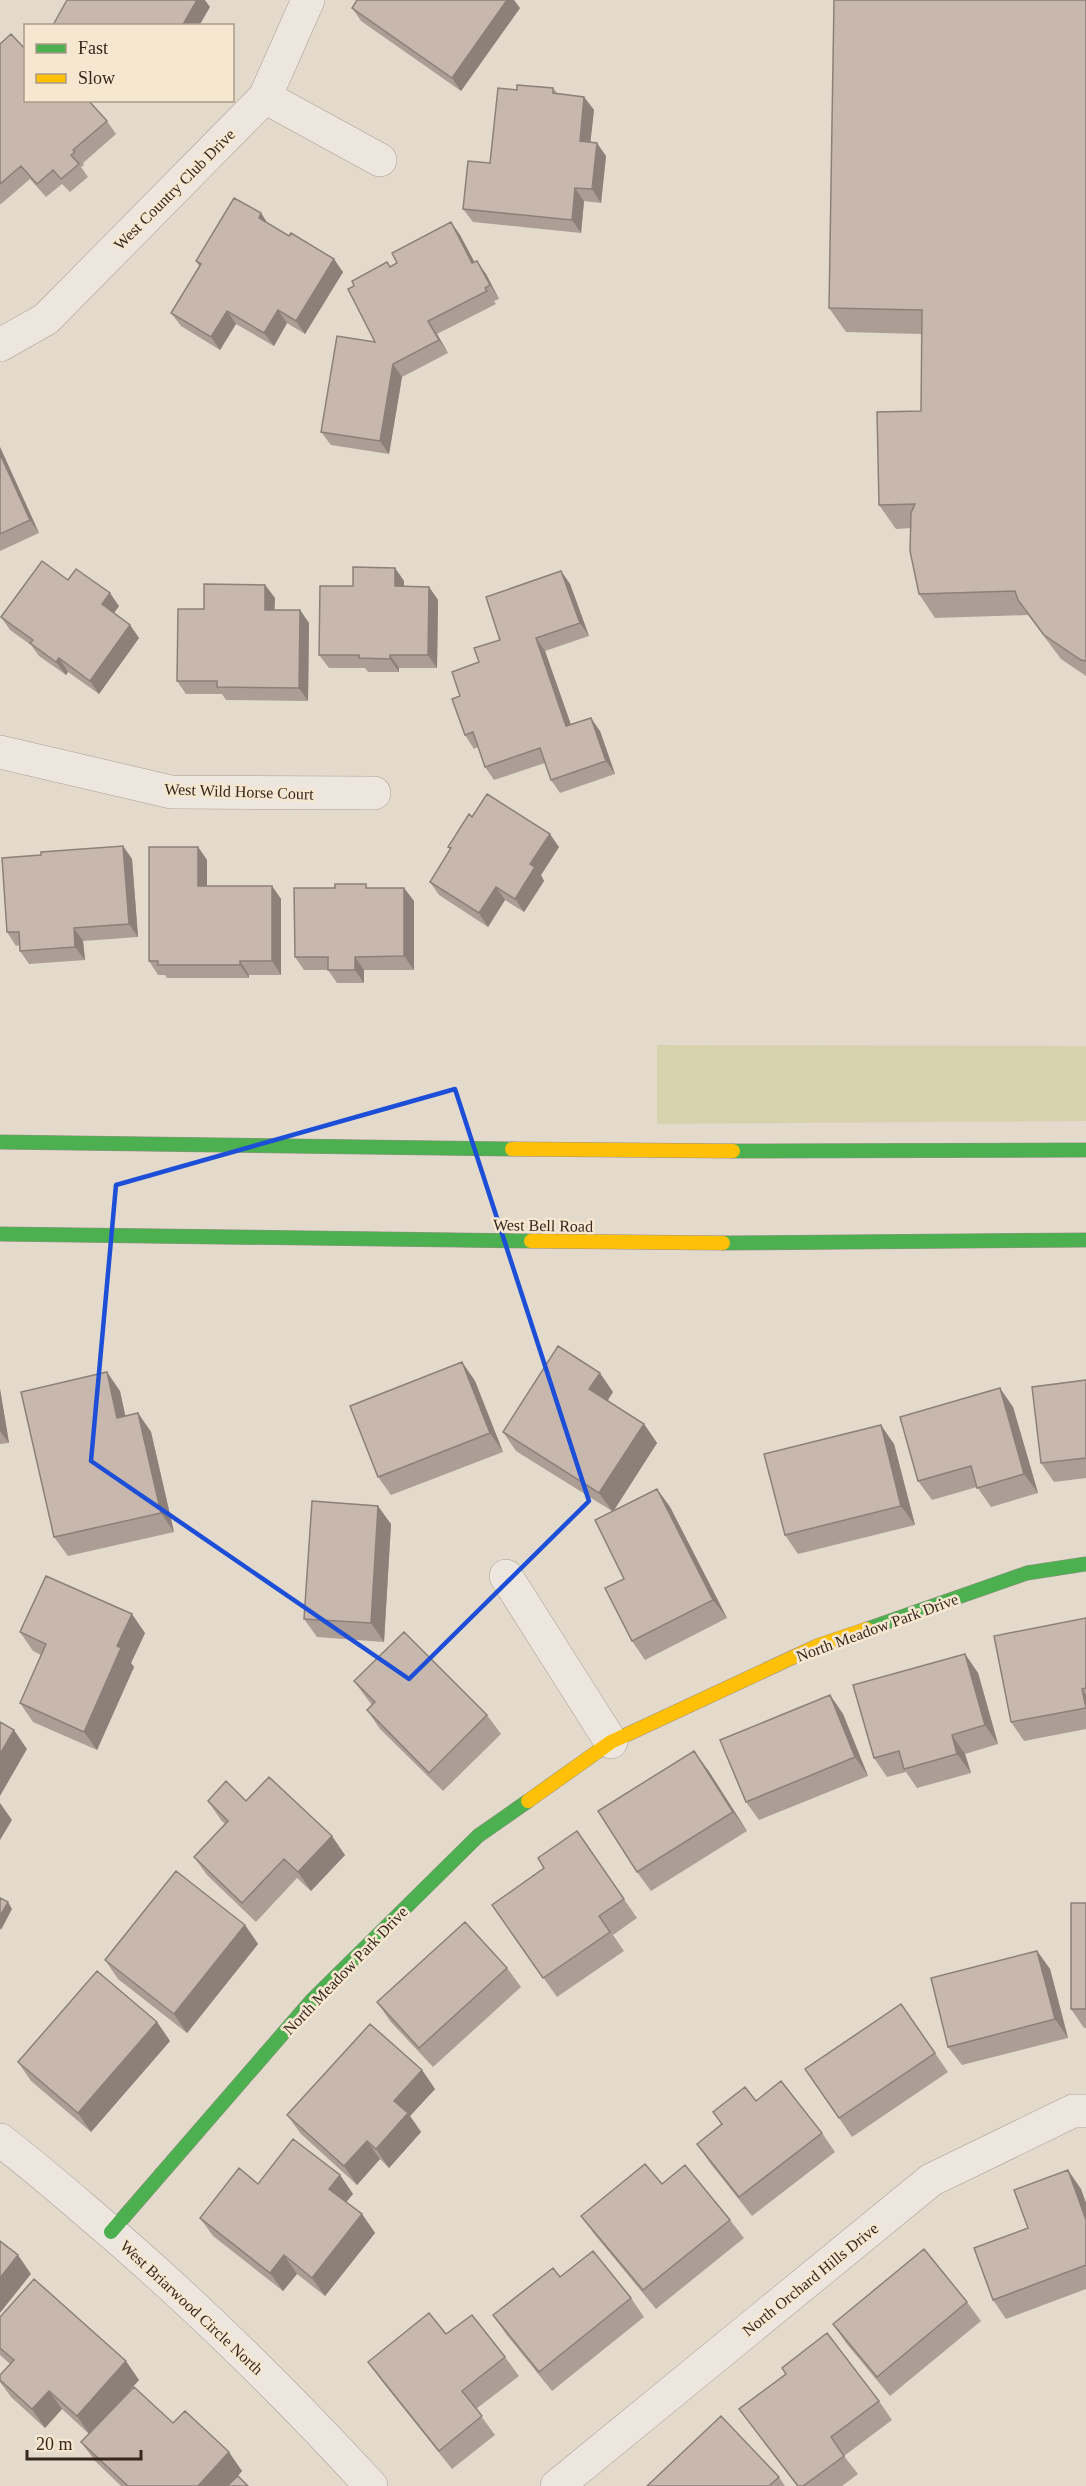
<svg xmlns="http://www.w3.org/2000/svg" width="1086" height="2486" viewBox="0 0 1086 2486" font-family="Georgia,serif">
<rect width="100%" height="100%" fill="#e4dacc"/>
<path fill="#d7d2ae" d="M657,1045L1086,1046V1121L657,1124Z"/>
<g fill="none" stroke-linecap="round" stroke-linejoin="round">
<defs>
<path id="street" d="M265,97L380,160
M0,345L46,319L265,97L308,0
M0,752L171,792L374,793
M506,1576L611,1742
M0,2140C29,2162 57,2186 85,2210C187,2296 281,2388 371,2486
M557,2486L931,2180L1073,2111H1086"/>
<path id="fast" d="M0,1142L512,1149
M733,1151L1086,1150
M0,1234L531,1241
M723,1243L1086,1240
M867,1629L1027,1573L1086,1564
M111,2232L312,2000L478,1836L528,1801"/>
<path id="slow" d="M512,1149L733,1151
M531,1241L723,1243
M528,1801L611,1742L817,1646L867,1629"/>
</defs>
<use href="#street" stroke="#a99f95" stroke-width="34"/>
<use href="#fast" stroke="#998f85" stroke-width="15"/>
<use href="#slow" stroke="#998f85" stroke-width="15"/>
<use href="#street" stroke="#ece6de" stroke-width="33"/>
<use href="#fast" stroke="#4caf50" stroke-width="14"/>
<use href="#slow" stroke="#ffc107" stroke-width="14"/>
</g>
<path fill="#ac9d95" d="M1086,0V676L1061,659L1028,615L935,618L919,594L911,528L896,529L879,505L921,411V334L846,332L829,308Z
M352,8H520L461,91L361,21Z
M0,44L26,100L107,121L116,134L83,163L84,165L81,167L88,177L70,192L62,184L46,197L30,179L1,204H0Z
M553,88L558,94L584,97L594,110L590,143L606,156L601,203L584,201L581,233L473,222L463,209L490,163L517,90Z
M261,213L267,223L343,272L305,334L287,323L274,346L236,324L220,350L181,326L171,313L199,266L196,261Z
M451,222L460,235L474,262L486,274L499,299L494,301L496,304L437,334L448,353L402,377L389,454L331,445L321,432L375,342L390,267L397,263Z
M0,447L39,533L0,551Z
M395,568L404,581V587H429L438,600L437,668H399V672H368L365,668H329L319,655Z
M561,571L570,584L589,636L545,651L571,725L600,731L615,774L560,793L551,780L545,763L494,780L485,767L478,747L474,749L465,735L460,696L479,662L500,640Z
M68,580L119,606L114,613L130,625L139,638L99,694L68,672L66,675L39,656L31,645L10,630L1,617Z
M265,585L275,598L274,610H300L309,623L308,701L226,700L222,694H186L177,681L204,609Z
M472,817L559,847L541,875L544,881L524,912L505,900L488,927L439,895L430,882L450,850L448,847Z
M123,846L132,859L138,937L83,941L85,960L29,964L20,951V945L16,946L7,932L41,855Z
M198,847L207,860V886H272L281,899V975H249V978H167L165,975H158L149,961Z
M368,888H404L414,901V970H364V983H337L328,970H304L295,957Z
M462,1362L475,1381L503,1452L391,1495L378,1477Z
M1086,1380V1478L1054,1482L1041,1463Z
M0,1389L9,1443L0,1444Z
M120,1391L125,1416L138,1413L151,1432L174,1532L68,1556L54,1537Z
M613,1392L607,1401L644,1424L657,1443L613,1511L657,1489L670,1507L727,1618L645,1660L632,1641L624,1579L612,1511L516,1451L503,1432Z
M1013,1407L1038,1493L991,1507L977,1487L932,1500L918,1481Z
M894,1444L915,1525L798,1554L785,1535Z
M391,1524L384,1642L317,1637L304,1619Z
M1086,1618V1729L1024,1741L1011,1722Z
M20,1632L145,1633L131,1663L134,1667L97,1750L33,1722L20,1703L41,1655L33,1651Z
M965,1654L978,1673L998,1744L965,1754L971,1773L917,1788L906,1772L887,1777L874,1758Z
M354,1681L487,1715L501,1734L443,1791L380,1729L367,1710L372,1705L368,1700Z
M830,1695L843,1714L868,1776L759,1820L746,1802Z
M708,1770L747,1831L651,1891L637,1872Z
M208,1801H246L345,1855L311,1891L297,1878L256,1922L207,1875L194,1857L225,1824L221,1820Z
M577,1831L637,1918L613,1935L624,1951L557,1997L492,1905L544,1868Z
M1086,1903V2028H1084L1071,2009Z
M245,1925L258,1944L187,2033L118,1979L105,1960Z
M1037,1951L1050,1969L1068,2038L962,2065L948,2047Z
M507,1968L521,1987L433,2067L390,2021L377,2002Z
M901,2004L948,2072L852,2137L805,2069Z
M157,2022L170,2041L91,2132L31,2081L18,2062Z
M422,2070L435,2089L410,2116L421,2132L389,2168L380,2159L357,2185L301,2134L287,2115Z
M756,2101L822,2133L835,2152L752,2216L710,2163L697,2144L721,2124L713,2112Z
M340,2175L353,2194L346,2202L362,2214L375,2233L325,2296L297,2274L283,2291L213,2236L200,2218L258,2184Z
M662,2184L730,2220L744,2238L656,2309L595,2235L581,2216Z
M1081,2189L1086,2203V2289L1006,2319L993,2300L1028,2228Z
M560,2277L631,2298L644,2317L552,2391L506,2334L493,2315Z
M967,2302L981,2321L890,2396L846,2343L833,2324Z
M0,2317L139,2380L109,2413L173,2423L242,2471L238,2476L248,2486H121L95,2461L81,2442L89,2434L62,2409L45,2428L11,2397L0,2382V2375L10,2364L0,2355Z
M446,2334L505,2357L519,2376L476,2409L495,2435L452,2469L381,2380L368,2362Z
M782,2368L879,2401L892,2420L844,2456L858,2474L842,2486H797L739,2409L786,2374Z
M779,2477L785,2486H647Z"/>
<path fill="#8c8079" d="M197,0H205L210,7L199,26H182Z
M507,0H514L520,8L461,91L452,78Z
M584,97L594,110L589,155L580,141Z
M597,143L606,156L601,203L592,189Z
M575,188L584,201L581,233L572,220Z
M261,213L270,227L259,218Z
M451,222L460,235L482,276L472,263Z
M334,259L343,272L305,334L296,321Z
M477,261L486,274L499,299L490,285Z
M278,310L287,323L274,346L264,333Z
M227,311L236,324L220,350L211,337Z
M428,321L437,334L448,353L439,340Z
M393,364L402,377L389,454L380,441Z
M0,447L39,533L30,520L0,454Z
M395,568L404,581V600L395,586Z
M561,571L570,584L589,636L580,623Z
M265,585L275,598L274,623L265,610Z
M429,587L438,600L437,668L428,655Z
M110,593L119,606L111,617L102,604Z
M300,610L309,623L308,701L299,688Z
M130,625L139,638L99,694L90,681Z
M536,638L545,651L576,739L566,726Z
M390,655L399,668V672L390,659Z
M59,658L68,672L66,675L56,662Z
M591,718L600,731L615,774L606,761Z
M550,834L559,847L541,875L544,881L524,912L515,899L530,864Z
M123,846L132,859L138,937L129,924Z
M198,847L207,860V899L198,886Z
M272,886L281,899V975L272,961Z
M496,887L505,900L488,927L479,913Z
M404,888L414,901V970L404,956Z
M74,928L83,941L85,960L75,947Z
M355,957L364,970V983L355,970Z
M240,961L249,975V978L240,965Z
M462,1362L475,1381L503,1452L490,1433Z
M107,1372L120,1391L130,1437L117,1418Z
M600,1373L613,1392L603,1408L589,1389Z
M1000,1388L1013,1407L1038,1493L1024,1474Z
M0,1389L9,1443L0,1431Z
M138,1413L151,1432L174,1532L161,1513Z
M644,1424L657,1443L613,1512L599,1493Z
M881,1425L894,1444L915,1525L901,1506Z
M657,1489L670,1507L727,1618L713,1600Z
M378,1506L391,1524L384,1642L371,1623Z
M132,1614L145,1633L131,1663L134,1667L97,1750L84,1732L117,1646Z
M965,1654L978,1673L998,1744L985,1725Z
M1082,1689L1086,1695V1709Z
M830,1695L843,1714L868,1776L855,1757Z
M14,1730L27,1749L0,1796V1754Z
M952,1735L965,1754L971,1773L957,1754Z
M694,1751L708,1770L747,1831L733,1812Z
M0,1803L12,1820L0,1840Z
M332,1836L345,1855L311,1891L298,1872Z
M8,1902L12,1909L1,1930L0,1928V1916Z
M245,1925L258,1944L187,2033L174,2014Z
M1037,1951L1050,1969L1068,2038L1055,2019Z
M157,2022L170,2041L91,2132L78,2113Z
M422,2070L435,2089L410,2116L421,2132L389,2168L376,2149L394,2101Z
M367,2141L380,2159L357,2185L344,2166Z
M1068,2170L1081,2189L1086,2203V2220Z
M340,2175L353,2194L342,2207L329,2189Z
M362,2214L375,2233L325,2296L312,2278Z
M18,2255L31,2274L0,2313V2278Z
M284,2255L297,2274L283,2291L270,2273Z
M126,2361L139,2380L90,2435L77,2416Z
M49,2391L62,2409L45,2428L32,2409Z
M229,2452L242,2471L229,2486H198Z"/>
<path fill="#c8b7ad" stroke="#8c8079" stroke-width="1.5" d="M67,0H197L182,26H54L53,25Z
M357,0H507L452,78L352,8Z
M834,0H1086V661L1081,660L1044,635L1018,600L1015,591L919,594L910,551L911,513L915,504L879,505L877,412L921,411L922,310L829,308Z
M11,34L26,50V100H88L107,121L73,150L75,152L71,155L79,164L61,179L53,170L37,184L21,166L0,184V44Z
M517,85L553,88V93L584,97L580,141L597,143L592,189L575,188L572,220L463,209L468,161L490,163L498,88L517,90Z
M234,198L261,213L259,218L289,236L291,233L334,259L296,321L278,310L264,333L227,311L211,337L171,313L201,264L196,261Z
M451,222L472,263L477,261L490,285L485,288L487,291L428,321L439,340L393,364L380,441L321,432L337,336L375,342L348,289L354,286L352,281L387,262L390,267L397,263L392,253Z
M0,454L30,520L0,534Z
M42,561L68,580L76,569L110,593L102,604L130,625L90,681L59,658L56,662L30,643L33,640L1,617Z
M353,567L395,568V586L429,587L428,655H390V659L359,658V655H319L320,586H353Z
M561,571L580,623L536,638L566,726L591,718L606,761L551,780L540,748L485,767L473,732L465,735L452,699L460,696L452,672L479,662L474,648L500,640L486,597Z
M204,584L265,585V610H300L299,688L217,687V681H177L178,609H204Z
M487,794L550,834L530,864L535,867L515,899L496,887L479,913L430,882L451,848L448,847L469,814L472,817Z
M123,846L129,924L74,928L75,947L20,951L19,932H7L2,858L41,855V852Z
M149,847H198V886H272V961H240V965H158V961H149Z
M335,884H366V888H404V956L355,957V970H328V957H295L294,888H335Z
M558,1346L600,1373L589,1389L644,1424L599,1493L503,1432Z
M462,1362L490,1433L378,1477L350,1406Z
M107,1372L117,1418L138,1413L161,1513L54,1537L21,1392Z
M1086,1380V1458L1041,1463L1032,1387Z
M1000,1388L1024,1474L977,1488L971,1466L918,1481L900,1417Z
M881,1425L901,1506L785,1535L764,1454Z
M657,1489L713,1600L632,1641L605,1588L624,1579L595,1520Z
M312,1501L378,1506L371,1623L304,1619Z
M46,1576L132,1614L117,1646L121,1648L84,1732L20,1703L46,1644L20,1632Z
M1086,1618V1688L1082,1689L1086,1708L1011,1722L994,1636Z
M404,1632L487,1715L429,1773L367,1710L375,1702L354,1681Z
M965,1654L985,1725L952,1735L957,1754L904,1769L899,1751L874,1758L853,1685Z
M830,1695L855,1757L746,1802L720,1740Z
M0,1722L14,1730L0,1754Z
M694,1751L733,1812L637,1872L598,1811Z
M269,1777L332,1836L298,1872L284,1859L242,1903L194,1857L228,1821L208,1801L226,1781L246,1801Z
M577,1831L624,1899L599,1916L610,1932L543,1978L492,1905L544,1868L538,1858Z
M176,1871L245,1925L174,2014L105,1960Z
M0,1898L8,1902L0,1916Z
M1071,1903H1086V2009H1071Z
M465,1922L507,1968L419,2048L377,2002Z
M1037,1951L1055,2019L948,2047L931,1978Z
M97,1971L157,2022L78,2113L18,2062Z
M901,2004L935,2053L839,2118L805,2069Z
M370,2024L422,2070L394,2101L408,2113L376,2149L367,2141L344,2166L287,2115Z
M781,2081L822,2133L739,2197L697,2144L722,2124L713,2112L745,2087L756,2101Z
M293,2139L340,2175L329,2189L362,2214L312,2278L284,2255L270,2273L200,2218L239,2168L258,2184Z
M645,2164L662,2184L685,2165L730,2220L643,2290L581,2216Z
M1068,2170L1086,2220V2265L993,2300L974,2248L1028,2228L1014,2190Z
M0,2241L18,2255L0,2278Z
M924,2249L967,2302L877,2377L833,2324Z
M593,2251L631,2298L539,2372L493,2315L553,2268L560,2277Z
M34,2279L126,2361L77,2416L49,2391L32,2409L0,2380V2375L14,2360L0,2348V2317Z
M429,2313L446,2334L472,2315L505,2357L462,2391L482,2416L439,2451L368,2362Z
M827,2333L879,2401L831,2437L844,2456L803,2486H798L739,2409L786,2374L782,2368Z
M134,2387L173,2423L185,2411L229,2452L198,2486H128L81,2442Z
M721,2416L779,2477L769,2486H647Z
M238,2476L248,2486H227Z"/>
<path fill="none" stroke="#1d4ed8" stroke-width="4.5" stroke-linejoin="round" d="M455,1089L589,1501L409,1679L91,1461L116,1185Z"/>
<g text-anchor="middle" stroke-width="5" stroke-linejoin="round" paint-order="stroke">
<g font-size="16" fill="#38271d" stroke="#f6e7d1">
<text transform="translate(174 189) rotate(-45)" y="6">West Country Club Drive</text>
<text transform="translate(239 791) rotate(2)" y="6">West Wild Horse Court</text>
<text transform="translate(543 1225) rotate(1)" y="6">West Bell Road</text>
<text transform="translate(877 1627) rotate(-20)" y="6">North Meadow Park Drive</text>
<text transform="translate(345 1970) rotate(-46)" y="6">North Meadow Park Drive</text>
<text transform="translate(810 2279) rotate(-39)" y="6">North Orchard Hills Drive</text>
<text transform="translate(192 2307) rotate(43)" y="6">West Briarwood Circle North</text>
</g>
</g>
<rect x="24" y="24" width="210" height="78" fill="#f6e7d1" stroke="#aa9a89" stroke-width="1.5"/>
<rect x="36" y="44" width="30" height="9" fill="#4caf50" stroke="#aa9a89" stroke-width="1.5"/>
<text x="78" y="54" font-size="18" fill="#38271d">Fast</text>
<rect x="36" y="74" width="30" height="9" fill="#ffc107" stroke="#aa9a89" stroke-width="1.5"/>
<text x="78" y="84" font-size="18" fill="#38271d">Slow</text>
<path d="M27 2450v9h114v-9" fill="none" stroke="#38271d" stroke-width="3"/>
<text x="36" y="2450" font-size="18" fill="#38271d" stroke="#f6e7d1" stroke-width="4.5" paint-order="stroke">20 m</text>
</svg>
